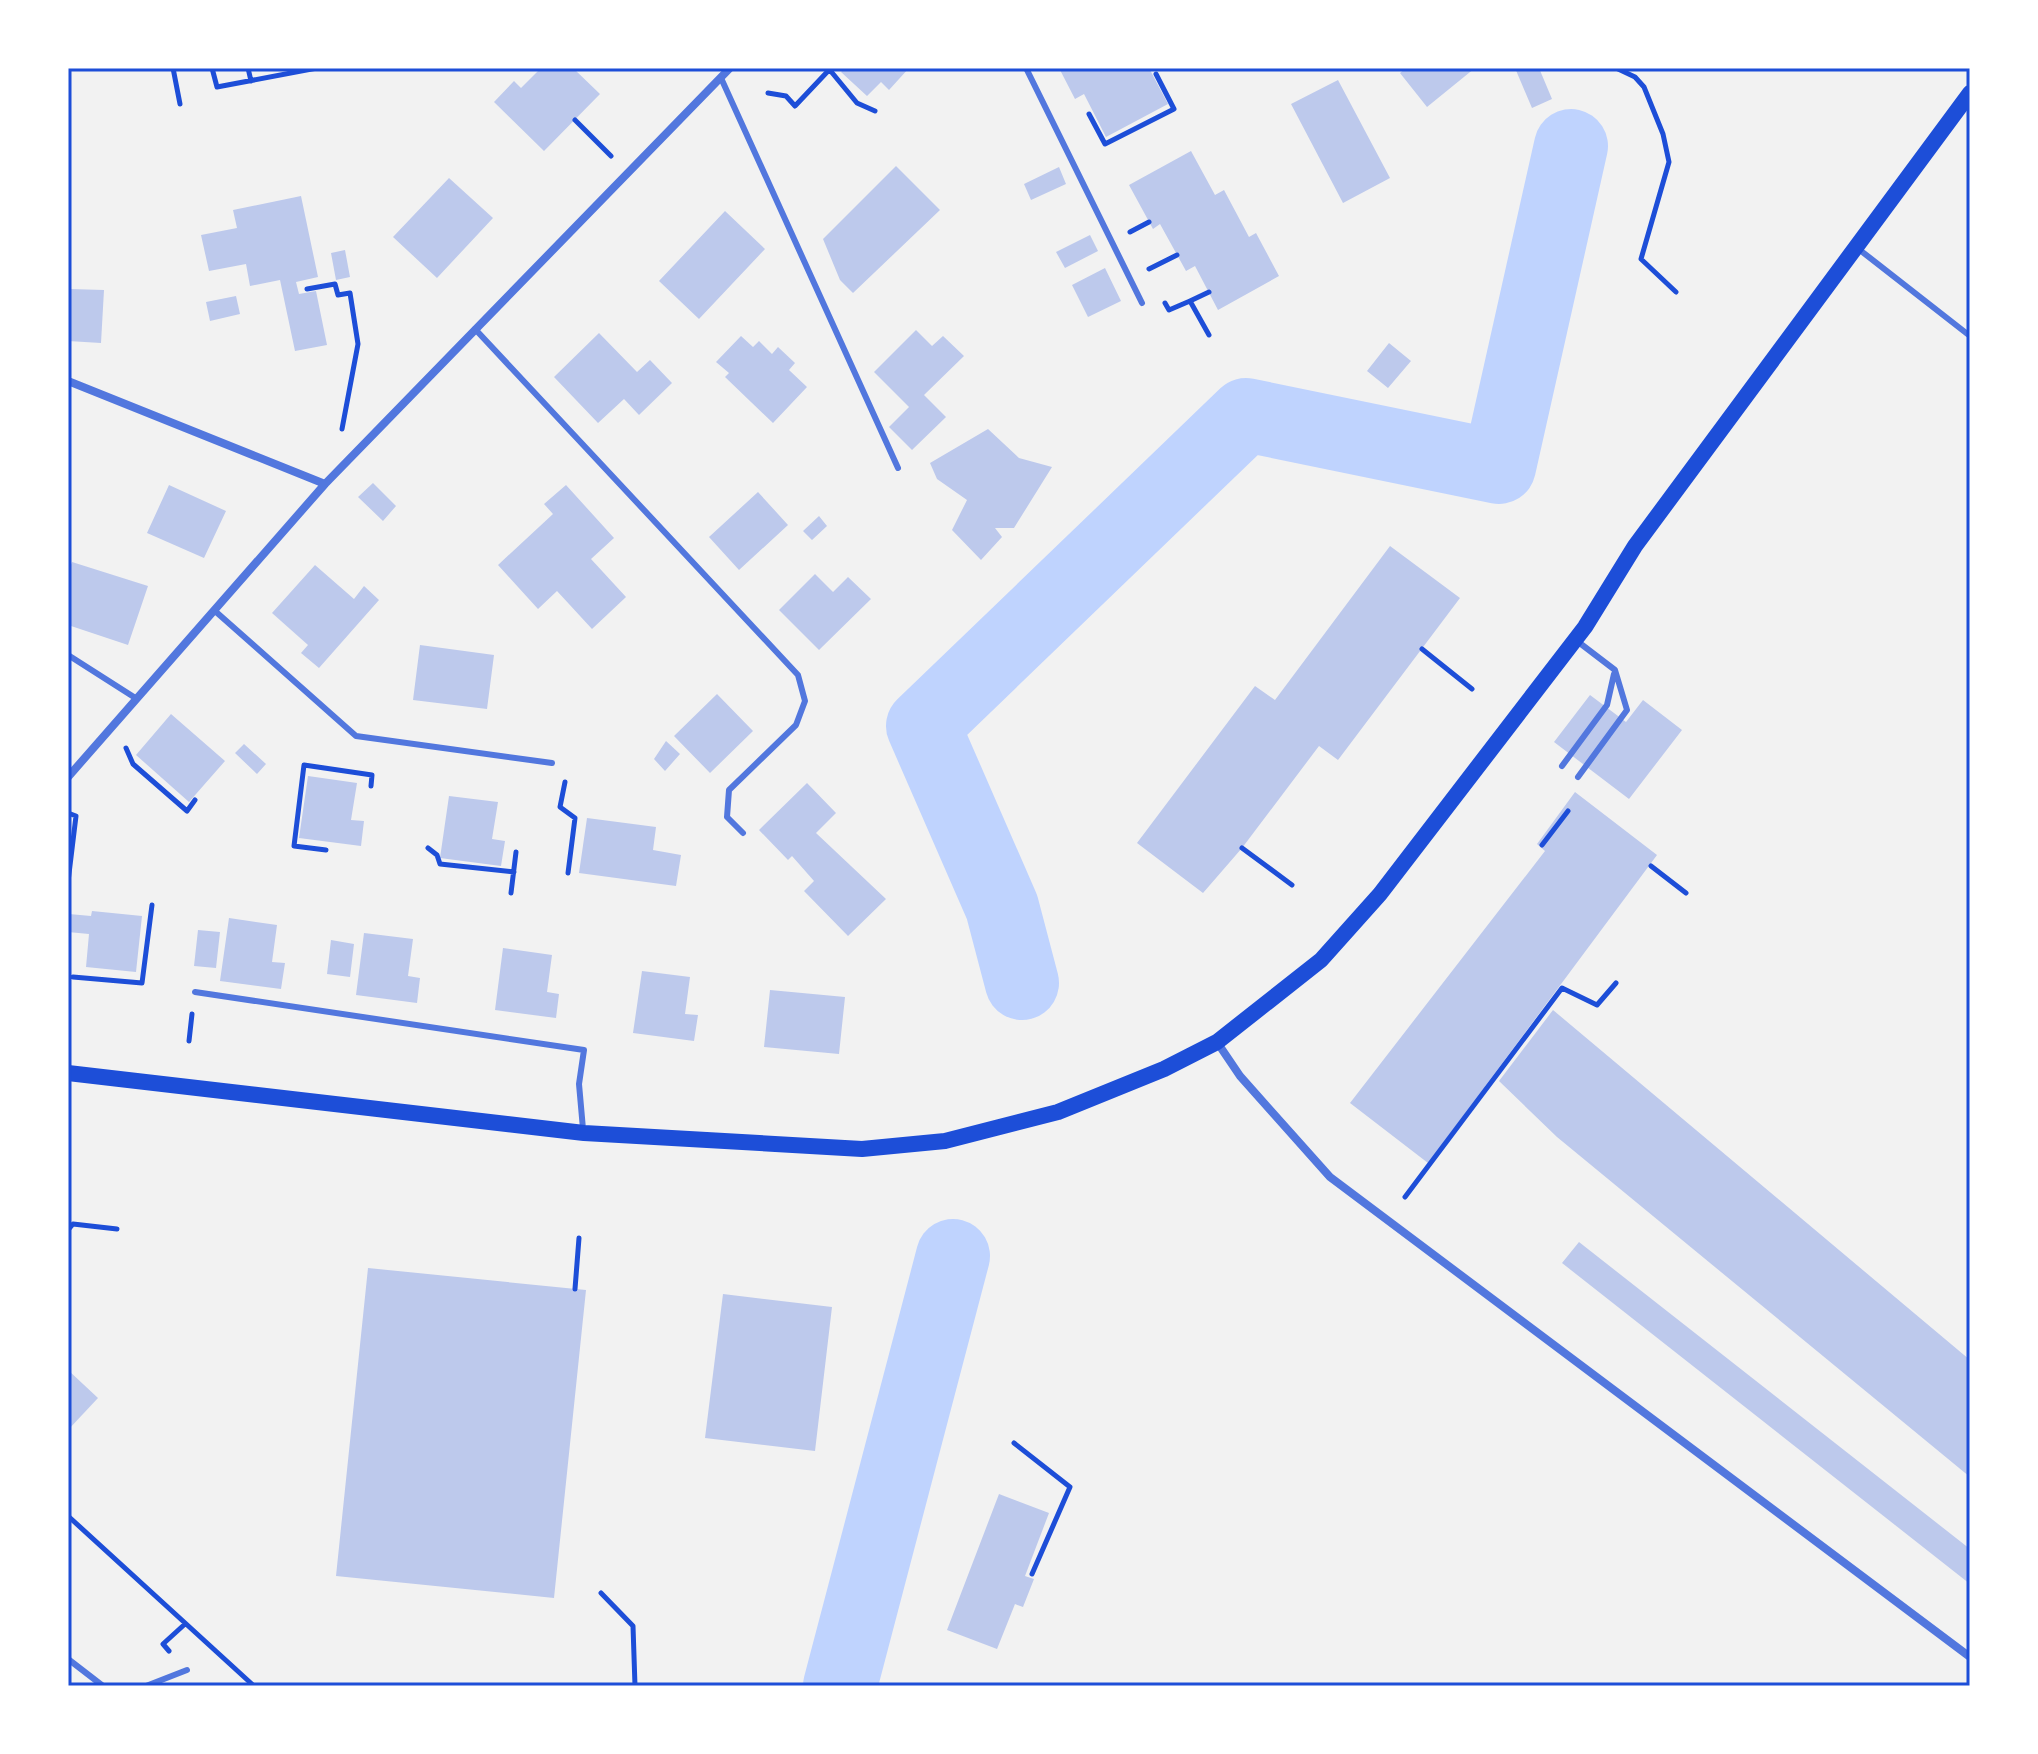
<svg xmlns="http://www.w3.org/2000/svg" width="2038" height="1754" viewBox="0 0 2038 1754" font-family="'Golos Text',sans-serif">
<rect width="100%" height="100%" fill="#f2f2f2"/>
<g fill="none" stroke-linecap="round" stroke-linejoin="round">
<path stroke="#bfd3fe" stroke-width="74" d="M1022,983L1002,907L923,726L1246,415L1499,467L1571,146
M840,1686L953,1256"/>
</g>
<path fill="#bdc9ec" d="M541,68H573L600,94L544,151L494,102L514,81L521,88Z
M845,68H909L889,90L881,82L867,96L841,72Z
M1059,68H1149L1168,104L1106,137L1084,94L1075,99Z
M1406,68H1475L1427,107L1400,73Z
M1515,68H1539L1552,99L1532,108Z
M1338,80L1390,178L1343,203L1291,104Z
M1191,151L1215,195L1224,190L1249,237L1256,233L1279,276L1218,310L1195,266L1186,271L1160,224L1153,229L1129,185Z
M896,166L940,210L853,293L840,280L823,239Z
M1059,167L1066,184L1031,200L1024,184Z
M449,178L493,218L437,278L393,237Z
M301,196L318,277L296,282L299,294L316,291L327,345L295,351L280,280L250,286L246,264L209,271L201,235L237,228L233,210Z
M725,211L765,249L699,319L659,281Z
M1090,235L1098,251L1065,268L1056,252Z
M345,250L350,277L336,280L331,253Z
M1105,268L1121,301L1088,317L1072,285Z
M70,289L104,290L101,343L68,341Z
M236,296L240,314L210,321L206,302Z
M916,330L932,346L943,336L964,356L924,395L946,417L912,450L889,427L909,407L874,372Z
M599,333L637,372L650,360L672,383L639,415L624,399L598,423L554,377Z
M741,336L753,347L759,341L772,354L778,347L795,363L789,370L807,387L773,423L725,377L729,373L716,362Z
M1389,343L1411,361L1388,388L1367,371Z
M988,429L1019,458L1052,467L1014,528H995L1002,537L981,560L952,530L967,500L937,479L930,463Z
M373,483L396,506L383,521L358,497Z
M169,485L226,511L204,558L147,533Z
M566,485L614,538L591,559L626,597L592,629L557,591L538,609L498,565L553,514L544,504Z
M758,492L788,525L739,570L709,537Z
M819,516L827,526L812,540L803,531Z
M1390,546L1460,598L1338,760L1319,746L1242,848L1203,893L1137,843L1255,686L1275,700Z
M72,562L148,586L128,645L68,625V572Z
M315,565L354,599L364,586L379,600L319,668L301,653L308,645L272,613Z
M815,574L833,592L848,577L871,599L819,650L779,610Z
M420,645L494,655L487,709L413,700Z
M717,694L753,731L710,773L674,736Z
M1590,695L1626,722L1643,700L1682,730L1629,799L1554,742Z
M171,714L225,761L189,802L136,755Z
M666,741L680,754L665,771L654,759Z
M244,744L266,764L257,774L235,753Z
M308,776L357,783L351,820L364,821L361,846L299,838Z
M807,783L836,813L816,833L886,899L848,936L804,891L814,881L792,856L788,860L759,830Z
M1575,792L1657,855L1428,1163L1350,1103L1545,851L1537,844Z
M449,796L498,802L492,839L505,841L501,866L440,858Z
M587,818L656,827L653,850L681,855L676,886L579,873Z
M92,911L142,916L136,972L86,967L89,934L68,932L69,914L91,916Z
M229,918L277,925L272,962L285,963L281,989L220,981Z
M198,930L220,932L216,968L194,966Z
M364,933L413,939L408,976L420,978L417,1003L356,995Z
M331,940L354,944L350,977L327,974Z
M503,948L552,955L547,992L559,994L556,1018L495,1010Z
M642,971L690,977L685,1014L698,1015L694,1041L633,1033Z
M770,990L845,997L839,1054L764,1047Z
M1553,1010L1970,1360V1477L1557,1137L1499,1081Z
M1579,1242L1970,1549V1584L1562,1263Z
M368,1268L586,1290L554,1598L336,1576Z
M723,1294L832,1307L815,1451L705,1438Z
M68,1370L98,1398L68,1430Z
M999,1494L1049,1513L1025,1576L1034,1579L1023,1607L1015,1604L997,1649L947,1630Z"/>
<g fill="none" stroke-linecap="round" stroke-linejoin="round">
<path stroke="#1d4ed8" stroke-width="5" d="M173,68L180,104
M212,68L217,87L317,68
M248,68L251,81
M1616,68L1635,77L1644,87L1663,134L1669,162L1641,259L1676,292
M829,69L857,103L875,111
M768,93L786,96L795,106L829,70
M1089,114L1105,144L1174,109L1156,74
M575,120L611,156
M1130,232L1149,222
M1149,269L1177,255
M307,289L335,284L338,295L350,293L358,344L342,429
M1190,301L1209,292
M1165,303L1169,310L1190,301L1209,335
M1422,649L1472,689
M126,748L133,764L187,811L195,800
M565,782L560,807L575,818L568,873
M68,813L76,816L68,882
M1542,845L1568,811
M428,848L437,855L440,864L514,872
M1242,848L1292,885
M326,850L294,846L304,765L372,775L371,786
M1651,866L1686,893
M511,893L516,852
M73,977L142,983L152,905
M189,1041L192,1014
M1405,1197L1562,988L1597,1005L1616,983
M68,1230L73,1224L117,1229
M575,1289L579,1238
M1014,1443L1070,1487L1032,1574
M68,1516L254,1686
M601,1593L633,1626L635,1686
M169,1651L163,1644L185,1624"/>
<path stroke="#5277de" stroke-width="6" d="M1026,68L1142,303
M721,78L898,468
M1856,247L1970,336
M475,329L798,675L805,701L796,725L729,790L727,817L743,833
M215,611L356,736L552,763
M1577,641L1615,670L1627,710L1578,777
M68,655L137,699
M1562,766L1607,705L1614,674
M195,992L584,1050L579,1084L583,1129
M68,1659L103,1686
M146,1686L187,1670"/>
<path stroke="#5277de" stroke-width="8" d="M68,381L325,484
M68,777L325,484L730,68
M1217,1042L1240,1076L1330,1177L1970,1657"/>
<path stroke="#1d4ed8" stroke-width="16" d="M68,1073L584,1133L862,1149L945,1141L1058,1112L1164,1069L1217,1042L1321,960L1380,894L1585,627L1635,546L1970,93"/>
</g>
<rect width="2038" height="1754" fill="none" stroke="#ffffff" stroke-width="140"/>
<rect x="70" y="70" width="1898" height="1614" fill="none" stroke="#1d4ed8" stroke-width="3"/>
</svg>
